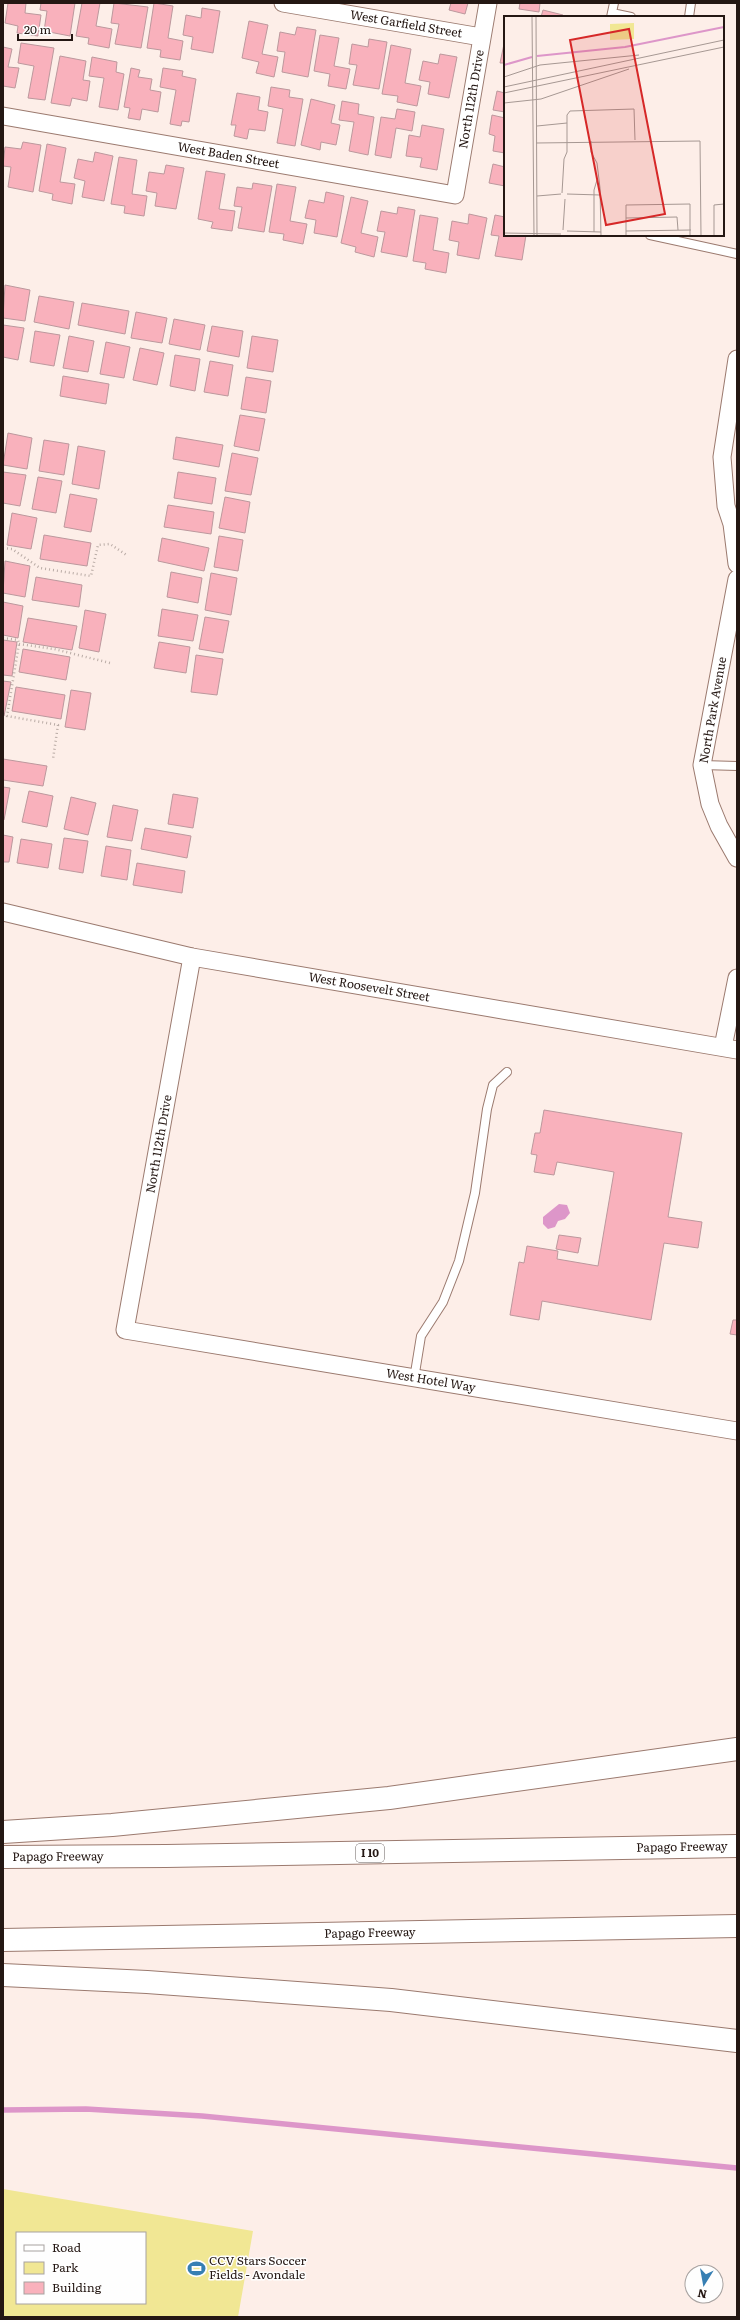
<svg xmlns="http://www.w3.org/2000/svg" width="740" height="2320" viewBox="0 0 740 2320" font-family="Literata,serif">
<rect width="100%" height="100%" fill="#fdeee8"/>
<path fill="#f1e794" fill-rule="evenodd" d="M3,2189L253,2231L238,2317H3ZM17,2233H145V2303H17Z"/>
<path fill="#dd96c9" d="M559,1204L567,1205L570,1213L565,1219L558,1221L555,1227L548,1229L543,1224V1217Z"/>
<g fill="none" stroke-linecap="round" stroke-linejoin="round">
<path stroke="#dd96c9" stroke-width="5.5" d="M3,2110L86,2109L202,2116L737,2168"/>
</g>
<path fill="#f9b1bc" stroke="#bc989d" d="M8,3H26L25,13L41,15L38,36L17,33L18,26L5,23Z
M41,3H75L70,36L44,31L47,11L40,10Z
M82,3H100L96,26L112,29L109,48L88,44L89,38L76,36Z
M114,3L148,7L141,48L115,44L119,24L111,23Z
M154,3L173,6L168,38L183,41L180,60L160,57L161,50L147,48Z
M451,3H468L465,14L449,10Z
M520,3H540L539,12L519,9Z
M202,8L220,11L213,53L191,49L193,37L183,35L186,15L201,18Z
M543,10L563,15V17H541Z
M249,21L268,25L262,54L278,57L274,77L256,73L259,62L242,58Z
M297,27L316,30L308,77L282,72L285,52L277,51L280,32L295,35Z
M320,35L339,38L334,66L350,69L346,89L328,86L330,74L314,71Z
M369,39L387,42L379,89L353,85L357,65L349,64L352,44L368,47Z
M21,43L54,48L45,100L28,98L34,66L18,63Z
M504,44L505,45V63H500Z
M391,45L411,49L405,83L421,86L417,106L397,102L398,96L382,94Z
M3,47L12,49L8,67L19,68L15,88L3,86Z
M440,54L457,57L449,98L428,94L430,82L419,80L423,61L438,64Z
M60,56L86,61L83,80L90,81L87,101L72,98L70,106L51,103Z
M92,57L117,62L116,72L124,74L118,110L99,107L104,78L89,76Z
M131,68L140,70L138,77L152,79L150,90L161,92L158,112L142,109L140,120L128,118L130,108L124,107Z
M163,68L183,71L182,76L196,79L189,122L182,121L181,126L170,124L176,90L160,87Z
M271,87L290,90L289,97L303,99L295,146L277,143L283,109L268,106Z
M497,91L505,93V112L493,110Z
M237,93L260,97L258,110L268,112L265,131L249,129L247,139L234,136L236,125H231Z
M311,99L335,105L331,123L340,125L336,145L321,142L320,150L301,145Z
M342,101L359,104L358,114L374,117L368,155L349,151L354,122L339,120Z
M397,109L415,112L412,131L396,128L391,158L375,155L381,117L395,119Z
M492,115L505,118V153L493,151L495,136L489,134Z
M422,125L444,129L437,170L420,167L422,158L406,156L409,135L420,137Z
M23,142L41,145L33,192L8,187L11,167L3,166L5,147L21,149Z
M47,144L66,148L60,182L75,184L72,204L52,200L53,194L39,191Z
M95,152L113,156L104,201L82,197L85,181L74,178L78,159L93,162Z
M119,157L137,160L132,194L147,196L144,216L124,213L125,206L111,204Z
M493,164L505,167V186L489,183Z
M166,165L184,168L176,209L155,206L157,193L146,191L149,172L164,174Z
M206,171L225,174L219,209L235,211L232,231L211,228L213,222L198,219Z
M253,183L272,186L264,232L238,228L242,207L234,206L237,187L252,189Z
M277,184L296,187L290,221L307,224L303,244L283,240L284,234L269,232Z
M326,192L344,196L337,237L314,233L316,220L305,218L309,200L324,203Z
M351,197L368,201L361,233L378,237L374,257L355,252L356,247L341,243Z
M398,207L415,210L407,257L381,252L385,232L377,231L381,211L397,214Z
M469,214L487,218L479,259L457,255L459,242L449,240L452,221L468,224Z
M420,215L438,218L433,250L449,253L446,273L425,269L426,263L413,261Z
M495,215L505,217V235H526L522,260L495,256L499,236L491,235Z
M5,285L30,290L25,321L3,318Z
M39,296L74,302L69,329L34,322Z
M82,303L129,311L125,334L78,325Z
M136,312L167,318L162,343L131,338Z
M174,319L205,325L200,350L169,344Z
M3,325L24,328L18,360L3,357Z
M212,326L243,331L239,357L207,351Z
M35,331L60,335L54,366L30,362Z
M69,336L94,341L88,372L63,368Z
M252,336L278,340L273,372L247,368Z
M106,342L130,347L124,378L100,374Z
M140,348L164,353L157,385L133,380Z
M175,355L200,359L195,391L170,386Z
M210,361L233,365L228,396L204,392Z
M63,376L109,384L106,404L60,396Z
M246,377L271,381L266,413L241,409Z
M240,415L265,419L259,451L234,446Z
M8,433L32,438L27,469L3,465Z
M176,437L223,445L219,467L173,459Z
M44,440L69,444L64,475L39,471Z
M78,446L105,451L99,489L72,484Z
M232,453L258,458L251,495L225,491Z
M3,472L26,475L20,506L3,503Z
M178,472L216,478L212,504L174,498Z
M38,477L62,481L56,513L32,509Z
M70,494L97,499L91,532L64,527Z
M225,497L250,502L245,533L219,528Z
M168,505L214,512L211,534L164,527Z
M12,513L37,518L31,549L7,545Z
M44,535L91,543L87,566L40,559Z
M219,536L243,540L238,571L214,567Z
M162,538L209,548L204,571L158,561Z
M5,561L30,566L25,597L3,593Z
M171,572L202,578L198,603L167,597Z
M211,573L237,578L231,615L205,610Z
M36,577L82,585L79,607L32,600Z
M3,602L23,606L18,638L3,635Z
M162,609L198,615L193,641L158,636Z
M85,610L106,614L99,652L79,648Z
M205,617L229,621L223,653L199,649Z
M28,618L77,626L72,650L23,642Z
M3,640L17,642L12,676L3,675Z
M159,642L190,647L186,673L154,668Z
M23,649L70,657L66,680L19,672Z
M196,655L223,659L217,695L191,692Z
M3,681L11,682L4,716L3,715Z
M16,687L65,695L61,719L12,711Z
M71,690L91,693L85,730L65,727Z
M3,759L47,766L43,786L3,780Z
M3,787L10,788L4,820H3Z
M29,791L53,796L47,827L22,822Z
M173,794L198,798L193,828L168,824Z
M71,797L96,803L88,835L64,829Z
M113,805L138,810L132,841L107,837Z
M145,828L191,836L187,858L141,849Z
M3,835L13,837L9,862H3Z
M64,838L88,841L83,873L59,869Z
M21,839L52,844L48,868L17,863Z
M106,846L131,850L127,880L101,876Z
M137,863L185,871L182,893L133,885Z
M544,1110L682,1133L668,1217L702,1222L698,1248L664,1243L651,1320L542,1301L539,1320L510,1315L519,1262L524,1263L527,1246L558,1251L557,1259L598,1266L614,1172L557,1162L554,1175L534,1172L537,1155L531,1154L535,1133H540Z
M559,1235L581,1238L578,1253L556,1249Z
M733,1320H737V1335L730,1334Z"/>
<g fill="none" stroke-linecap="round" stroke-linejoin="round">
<defs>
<path id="lane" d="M612,13L631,17
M611,17L614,3
M689,17L691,3
M650,235L737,254
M702,765L737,766
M414,1379L421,1336L443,1302L459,1261L475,1193L487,1109L493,1085L507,1072"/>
<g id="street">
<path id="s1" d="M283,3L481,37"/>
<path id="s2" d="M3,116L455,195L488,3"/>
<path d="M737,359L722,457L726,506L732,524L737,564"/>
<path d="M737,579L702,765L710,804L719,826L737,858"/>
<path id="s3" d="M3,912L192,957L737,1050"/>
<path id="s4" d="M192,957L125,1330L737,1431"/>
<path d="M723,1047L737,978"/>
</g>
<g id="highway">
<path d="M3,1832L112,1825L389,1798L737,1749"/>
<path id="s5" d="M3,1857L166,1856L737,1846"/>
<path id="s6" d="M3,1940L737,1926"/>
<path d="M3,1975L147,1982L391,2000L737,2041"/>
</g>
</defs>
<use href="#lane" stroke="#9b7a6f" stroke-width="10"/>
<use href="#street" stroke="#9b7a6f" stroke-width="19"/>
<use href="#highway" stroke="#9b7a6f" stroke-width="24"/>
<path stroke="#baaca6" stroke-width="2.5" stroke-dasharray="1 3" stroke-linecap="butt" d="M3,548L12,549L40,568L91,576L98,545L110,544L128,556
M3,638L18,640L19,644L7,716L58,725L53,759
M19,644L54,649L110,663"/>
<use href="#lane" stroke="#fff" stroke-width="8"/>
<use href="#street" stroke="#fff" stroke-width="17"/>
<use href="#highway" stroke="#fff" stroke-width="22"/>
</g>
<defs>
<symbol id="stadium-bare" viewBox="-9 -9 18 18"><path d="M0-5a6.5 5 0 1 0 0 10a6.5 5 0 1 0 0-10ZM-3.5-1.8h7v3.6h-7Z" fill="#377fb3" stroke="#fefefe" stroke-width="2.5" paint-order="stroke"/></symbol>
</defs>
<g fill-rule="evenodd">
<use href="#stadium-bare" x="184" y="2256" width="25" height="25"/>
</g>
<g text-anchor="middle" stroke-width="3" stroke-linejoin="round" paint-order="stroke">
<rect fill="#fefefe" stroke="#655c5a" stroke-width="1" x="356" y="1844" width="28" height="18" rx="3"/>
<g font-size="11" font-weight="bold" fill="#241713">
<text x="370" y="1857">I 10</text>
</g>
<g font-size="12" fill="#241713" stroke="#fefefe">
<text dy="4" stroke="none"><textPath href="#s1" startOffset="125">West Garfield Street</textPath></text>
<text dy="4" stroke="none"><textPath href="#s2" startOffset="556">North 112th Drive</textPath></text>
<text dy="4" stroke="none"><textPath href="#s2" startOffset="229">West Baden Street</textPath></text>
<text transform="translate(713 710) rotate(-80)" y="4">North Park Avenue</text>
<text dy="4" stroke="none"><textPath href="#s3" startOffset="374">West Roosevelt Street</textPath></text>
<text transform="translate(159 1144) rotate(-80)" y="4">North 112th Drive</text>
<text dy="4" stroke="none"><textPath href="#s4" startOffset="689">West Hotel Way</textPath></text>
<text dy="4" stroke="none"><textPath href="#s5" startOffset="679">Papago Freeway</textPath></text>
<text dy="4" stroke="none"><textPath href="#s5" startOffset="55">Papago Freeway</textPath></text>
<text dy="4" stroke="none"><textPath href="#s6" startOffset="367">Papago Freeway</textPath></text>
</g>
<g font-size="12" fill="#241713" stroke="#fefefe" text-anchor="start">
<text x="209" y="2265">CCV Stars Soccer<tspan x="209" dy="14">Fields - Avondale</tspan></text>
</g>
</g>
<g transform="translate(504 16)">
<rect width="220" height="220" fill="#fdeee8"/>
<path d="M130,7V23L106,24V8Z" fill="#f1e794"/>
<path fill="none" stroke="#dd96c9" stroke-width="2" d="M33,40L121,31L220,11M0,49L28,41"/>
<path fill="none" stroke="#a69893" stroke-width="1" d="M28,0L30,220M32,0L33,220M0,61L36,49L135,39M0,71L220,24M0,77L220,31M0,87L37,83L125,53M33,110L63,107M87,125V136L93,147L96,172L97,220M32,127L196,125L197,220M58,177L60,143L63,136V99L66,95L130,93L131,124M63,178L96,179M33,180L57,178M122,202L173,201L174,214M59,214L61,183M63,215L97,216M122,215L187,214M90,216V174L93,164M0,217L57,218M122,220V189L186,188V220M210,220V189L220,188"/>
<path fill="#d62828" fill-opacity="0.15" stroke="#d62828" stroke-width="2" d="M125,13L161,198L102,209L66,24Z"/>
<rect width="220" height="220" fill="none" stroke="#241713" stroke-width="2"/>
</g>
<rect width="740" height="2320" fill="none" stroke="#241713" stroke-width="8"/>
<rect x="16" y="2232" width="130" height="72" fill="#fefefe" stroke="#a7a2a0"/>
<rect x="24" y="2245" width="20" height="6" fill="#ffffff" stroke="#a7a2a0"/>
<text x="52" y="2252" font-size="12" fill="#241713">Road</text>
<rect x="24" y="2262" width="20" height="12" fill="#f1e794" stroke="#a7a2a0"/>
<text x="52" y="2272" font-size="12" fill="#241713">Park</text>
<rect x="24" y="2282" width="20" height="12" fill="#f9b1bc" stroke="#a7a2a0"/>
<text x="52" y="2292" font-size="12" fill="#241713">Building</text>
<g transform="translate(704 2284) rotate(191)"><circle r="19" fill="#fefefe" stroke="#a7a2a0"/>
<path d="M0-3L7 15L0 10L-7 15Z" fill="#377fb3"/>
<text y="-6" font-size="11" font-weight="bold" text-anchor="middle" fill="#241713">N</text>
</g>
<path d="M18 34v6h54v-6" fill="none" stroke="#241713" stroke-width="2"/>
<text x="24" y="34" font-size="12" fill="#241713" stroke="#fefefe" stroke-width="3" paint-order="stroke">20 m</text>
</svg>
